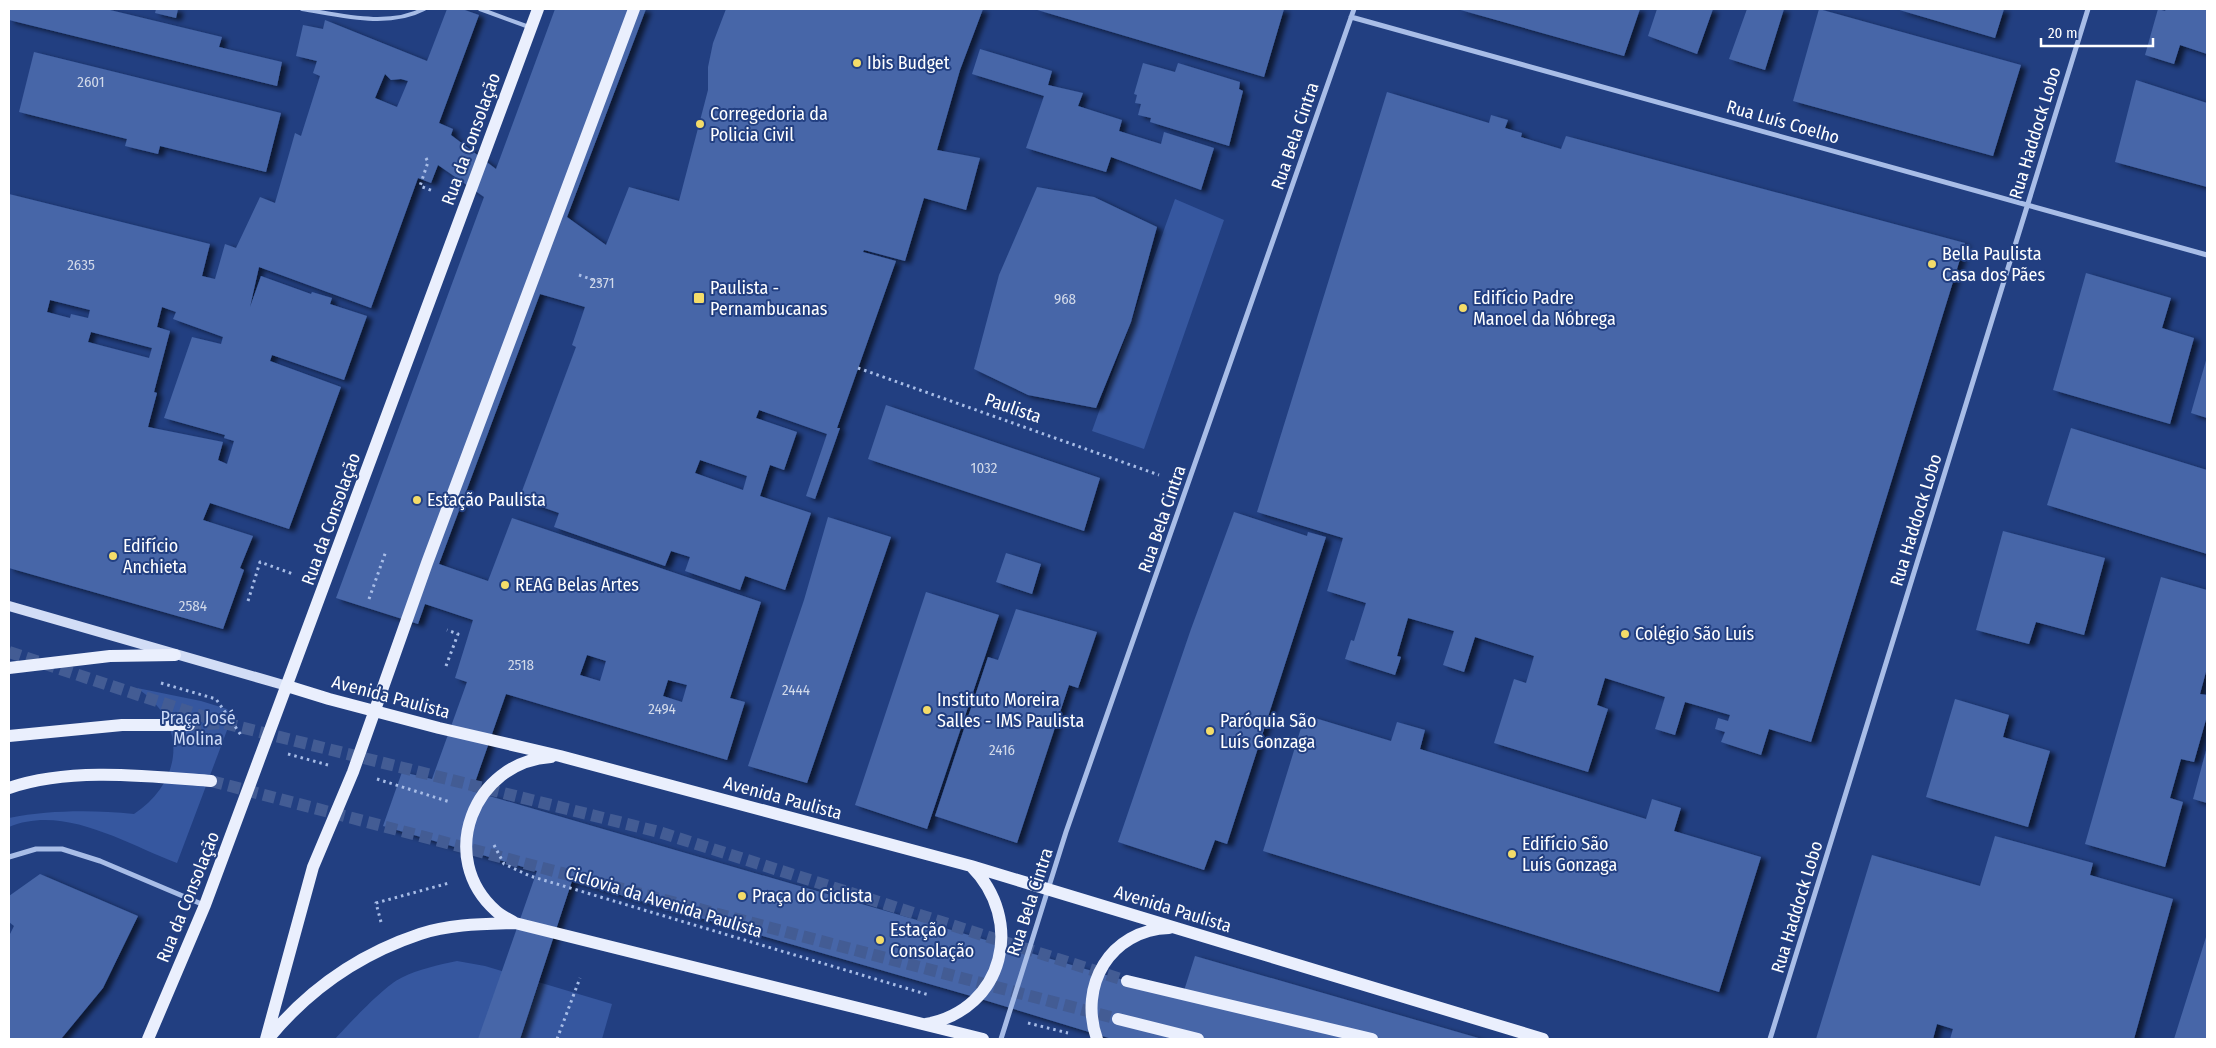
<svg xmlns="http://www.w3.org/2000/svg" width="2216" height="1048" viewBox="0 0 2216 1048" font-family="'Fira Sans Condensed',sans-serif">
<defs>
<filter id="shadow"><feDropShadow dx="5.5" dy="3" stdDeviation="2.5" flood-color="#0009"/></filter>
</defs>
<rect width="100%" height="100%" fill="#223f81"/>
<path fill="#36579f" d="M1175,199L1224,220L1144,449L1092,431Z
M137,688L201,701L227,709L232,717L177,863C126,844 64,804 9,827V818C51,810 92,810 134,814C184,781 188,722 137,688Z
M457,961L485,966L612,1004L602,1039H335C349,1024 384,986 401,978C419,969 438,965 457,961Z"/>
<path fill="#4666a8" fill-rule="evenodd" filter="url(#shadow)" d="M9,9H106L222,37L219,47L282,62L277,86L9,20Z
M156,9H178L176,18L155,13Z
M447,9H462L479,15L439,123L453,129L451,135L496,169L555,9H646L567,217L606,245L629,187L679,201L708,90V67L713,43L726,9H983L960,70L937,150L980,158L966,210L924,198L905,261L864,250L863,252L896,261L837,428H840L815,499L806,496L827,434L759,410L756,418L797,432L784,470L770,465L760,496L811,513L785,590L745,576L740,590L685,571L690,557L671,551L665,566L554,527L559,513L519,499L576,347L572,345L585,307L540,294L439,564L488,581L512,518L761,602L730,698L745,702L727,760L506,694L472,791L1182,997L1195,956L1482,1039H1112L971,996L572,881L520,1039H478L537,871L383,826L402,772L432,779L467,682L455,678L473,620L425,604L418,624L336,598L484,197L438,165L431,183L418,178L371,308L259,267L250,307L261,276L311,294L312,292L332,298L330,304L367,316L344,380L272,355L270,361L341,387L289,529L210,503L203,520L253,536L240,568L244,570L223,629L9,568V194L210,244L202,276L215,279L225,244L236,248L260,197L275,203L295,133L301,136L320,76L313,73L317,61L296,56L303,25L323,29L325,20L427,61ZM385,74L391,80L401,79L408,81L397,107L375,98ZM50,300L90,310L88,318L71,314L70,318L47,312ZM162,307L176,312L173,319L223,337L221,344L192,337L164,418L225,435L224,438L234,441L227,464L218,460L223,442L148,427L157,393L154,392L170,331L157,327ZM91,332L152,348L149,358L88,342ZM700,460L747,476L743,490L695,473ZM587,655L606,661L600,681L580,675ZM668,680L687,685L682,702L663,696Z
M1034,9H1284L1264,77Z
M1457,9H1640L1624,56Z
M1657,9H1713L1697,54L1648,36Z
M1747,9H1784L1765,70L1729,59Z
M1819,9L2021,65L1993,156L1793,101Z
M1896,9H2004L1995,38Z
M2158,9L2165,11L2166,9H2207V54L2180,45L2174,64L2145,55Z
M980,49L1052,71L1048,85L1083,93L1078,106L1122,120L1119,131L1161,144L1164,132L1214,148L1201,190L1111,157L1106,172L1026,148L1044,96L972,74Z
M34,52L281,113L266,172L160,146L158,154L125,146L127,139L19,112Z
M1143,63L1175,72L1178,63L1240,82L1239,89L1243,91L1229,146L1150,122L1151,118L1138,115L1141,104L1135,103L1137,95L1134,94Z
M2136,80L2207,103V187L2115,162Z
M1387,92L1489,123L1491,115L1508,120L1505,128L1522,133L1521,137L1561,149L1566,136L1965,243L1811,742L1769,729L1761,755L1721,742L1725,732L1715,729L1718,718L1728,721L1730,715L1685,702L1675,735L1655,729L1665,697L1605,678L1597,705L1608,709L1588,772L1494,743L1514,679L1526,683L1534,656L1475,637L1464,672L1443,665L1454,631L1408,618L1397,656L1401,657L1395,675L1345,659L1351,640L1354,641L1366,603L1327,591L1343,538L1257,512Z
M1037,187L1094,197L1157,227L1131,322L1096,408L1028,395L974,369L999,275Z
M2086,273L2171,298L2162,328L2194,338L2170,424L2053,390Z
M2207,357V418L2191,413Z
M886,405L1100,478L1084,531L868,459Z
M2071,428L2207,470V554L2047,505Z
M1234,512L1307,536L1308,532L1326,537L1227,844L1215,840L1204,870L1118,842L1191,629Z
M828,517L891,537L807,783L748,766L804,600Z
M2003,531L2105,558L2084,635L2036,622L2029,644L1976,630Z
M1006,553L1041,564L1032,594L996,582Z
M2161,577L2207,590V668L2200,694L2207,695V716L2194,762L2181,759L2170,798L2183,802L2165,867L2085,844Z
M926,592L999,615L927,829L855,805Z
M1016,609L1097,632L1078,688L1069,685L1017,843L935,816L988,657L998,660Z
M1955,699L2009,715L2003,737L2050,751L2028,827L1926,797Z
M1305,715L1391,741L1397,722L1425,730L1420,749L1646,819L1652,799L1681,808L1674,831L1761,857L1719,992L1263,851Z
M2207,747V803L2193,799Z
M1995,836L2093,863L2090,875L2173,899L2134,1039H1950L1953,1029L1937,1024L1933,1039H1816L1872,855L1980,886Z
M40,874L138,916L103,988L61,1039H9V936L14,926L9,922V896Z
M2207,934V1039H2174Z"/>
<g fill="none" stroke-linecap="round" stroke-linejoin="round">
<path stroke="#435c94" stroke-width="12" stroke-dasharray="12 6" stroke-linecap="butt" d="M9,652L217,721
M189,725L224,723L659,832L1127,981
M211,781L1118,1019"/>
<path stroke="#a8bde7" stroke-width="3" stroke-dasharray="2.5 4" stroke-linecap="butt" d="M426,158L428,162L420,186L433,191
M579,275L602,283
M858,368L1159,475
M369,599L386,551
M248,601L260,562L293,574
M446,666L458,634L447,630
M161,683L216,699L241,735
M288,754L328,765
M377,779L450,802
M494,845L504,864L530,876L929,995
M381,922L376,903L449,883
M1028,1023L1068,1033
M557,1039L580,978"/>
<path stroke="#a8bde7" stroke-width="4" d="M302,9C340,15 388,28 424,9
M480,9L529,27"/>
<path stroke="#a8bde7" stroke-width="5" d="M1351,17L2207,255
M9,857L36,849H62L100,861L204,905
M1001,1039L1066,832L1354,9
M1770,1039L2088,9"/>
<path stroke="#d2ddf6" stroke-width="10" d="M9,606L287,686"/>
<path stroke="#eaeffd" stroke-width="12" d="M9,668L110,656L175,655
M287,686L329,699L439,728L560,756L971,866L1543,1039
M9,736L122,725H189
M9,788C70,767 147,776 211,781
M515,923C509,919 501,916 496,911C436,858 473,762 551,757
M1127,981L1372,1039
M1118,1019L1198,1039
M926,1024C1005,1009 1025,920 971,866
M148,1039L205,905L538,9
M266,1039L313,867L353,772L427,563L634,9
M268,1039C308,990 360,954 420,934C450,924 484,924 515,923L983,1039
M1097,1039C1078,986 1110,930 1169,928"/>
</g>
<g fill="#f4dc69" stroke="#223f81" stroke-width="2">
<circle cx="857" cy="63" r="5"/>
<circle cx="700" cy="124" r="5"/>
<circle cx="1932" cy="264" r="5"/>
<rect x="693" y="292" width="12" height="12" rx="2.5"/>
<circle cx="1463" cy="308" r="5"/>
<circle cx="417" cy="500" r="5"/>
<circle cx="113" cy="556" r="5"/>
<circle cx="505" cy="585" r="5"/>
<circle cx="1625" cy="634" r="5"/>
<circle cx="927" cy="710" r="5"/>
<circle cx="1210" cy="731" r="5"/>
<circle cx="1512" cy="854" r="5"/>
<circle cx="742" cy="896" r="5"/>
<circle cx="880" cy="940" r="5"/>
</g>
<g text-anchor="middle" stroke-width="4" stroke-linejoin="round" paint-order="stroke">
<g font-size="15" fill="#d1d9e9">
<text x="91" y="87">2601</text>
<text x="81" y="270">2635</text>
<text x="602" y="288">2371</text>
<text x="1065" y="304">968</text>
<text x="984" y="473">1032</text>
<text x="193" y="611">2584</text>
<text x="521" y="670">2518</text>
<text x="796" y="695">2444</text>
<text x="662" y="714">2494</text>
<text x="1002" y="755">2416</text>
</g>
<g font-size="18" fill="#fff" stroke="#223f81" text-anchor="start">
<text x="867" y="69">Ibis Budget</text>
<text x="710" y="120">Corregedoria da<tspan x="710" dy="21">Policia Civil</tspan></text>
<text x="1942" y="260">Bella Paulista<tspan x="1942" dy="21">Casa dos Pães</tspan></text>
<text x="710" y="294">Paulista -<tspan x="710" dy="21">Pernambucanas</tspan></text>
<text x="1473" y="304">Edifício Padre<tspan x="1473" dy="21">Manoel da Nóbrega</tspan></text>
<text x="427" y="506">Estação Paulista</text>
<text x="123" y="552">Edifício<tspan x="123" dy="21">Anchieta</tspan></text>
<text x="515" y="591">REAG Belas Artes</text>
<text x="1635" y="640">Colégio São Luís</text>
<text x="937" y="706">Instituto Moreira<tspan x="937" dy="21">Salles - IMS Paulista</tspan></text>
<text x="1220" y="727">Paróquia São<tspan x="1220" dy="21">Luís Gonzaga</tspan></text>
<text x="1522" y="850">Edifício São<tspan x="1522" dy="21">Luís Gonzaga</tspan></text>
<text x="752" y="902">Praça do Ciclista</text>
<text x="890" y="936">Estação<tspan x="890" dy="21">Consolação</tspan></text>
</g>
<g font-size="18" fill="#fff" stroke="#223f81">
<text transform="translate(1783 122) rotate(16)" y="6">Rua Luís Coelho</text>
<text transform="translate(2035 133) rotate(-73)" y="6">Rua Haddock Lobo</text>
<text transform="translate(1295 136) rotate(-71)" y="6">Rua Bela Cintra</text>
<text transform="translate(471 139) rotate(-70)" y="6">Rua da Consolação</text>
<text transform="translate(1013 408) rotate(19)" y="6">Paulista</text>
<text transform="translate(331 519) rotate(-70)" y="6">Rua da Consolação</text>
<text transform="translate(1162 519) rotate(-71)" y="6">Rua Bela Cintra</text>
<text transform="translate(1916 520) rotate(-73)" y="6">Rua Haddock Lobo</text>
<text transform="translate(391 697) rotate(15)" y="6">Avenida Paulista</text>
<text transform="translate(783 798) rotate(15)" y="6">Avenida Paulista</text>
<text transform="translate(188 897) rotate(-68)" y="6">Rua da Consolação</text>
<text transform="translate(664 902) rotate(17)" y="6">Ciclovia da Avenida Paulista</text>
<text transform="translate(1030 902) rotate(-72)" y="6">Rua Bela Cintra</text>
<text transform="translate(1797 907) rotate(-73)" y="6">Rua Haddock Lobo</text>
<text transform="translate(1173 909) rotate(17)" y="6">Avenida Paulista</text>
</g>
<g font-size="18" fill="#cbd9f6" stroke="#223f81">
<text x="198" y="724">Praça José<tspan x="198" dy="21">Molina</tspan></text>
</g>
</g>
<rect width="2216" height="1048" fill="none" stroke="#ffffff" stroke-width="20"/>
<path d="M2041 38v8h112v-8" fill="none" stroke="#ffffff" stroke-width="2.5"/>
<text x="2048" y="38" font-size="15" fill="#ffffff" stroke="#223f81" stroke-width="4" paint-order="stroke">20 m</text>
</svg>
